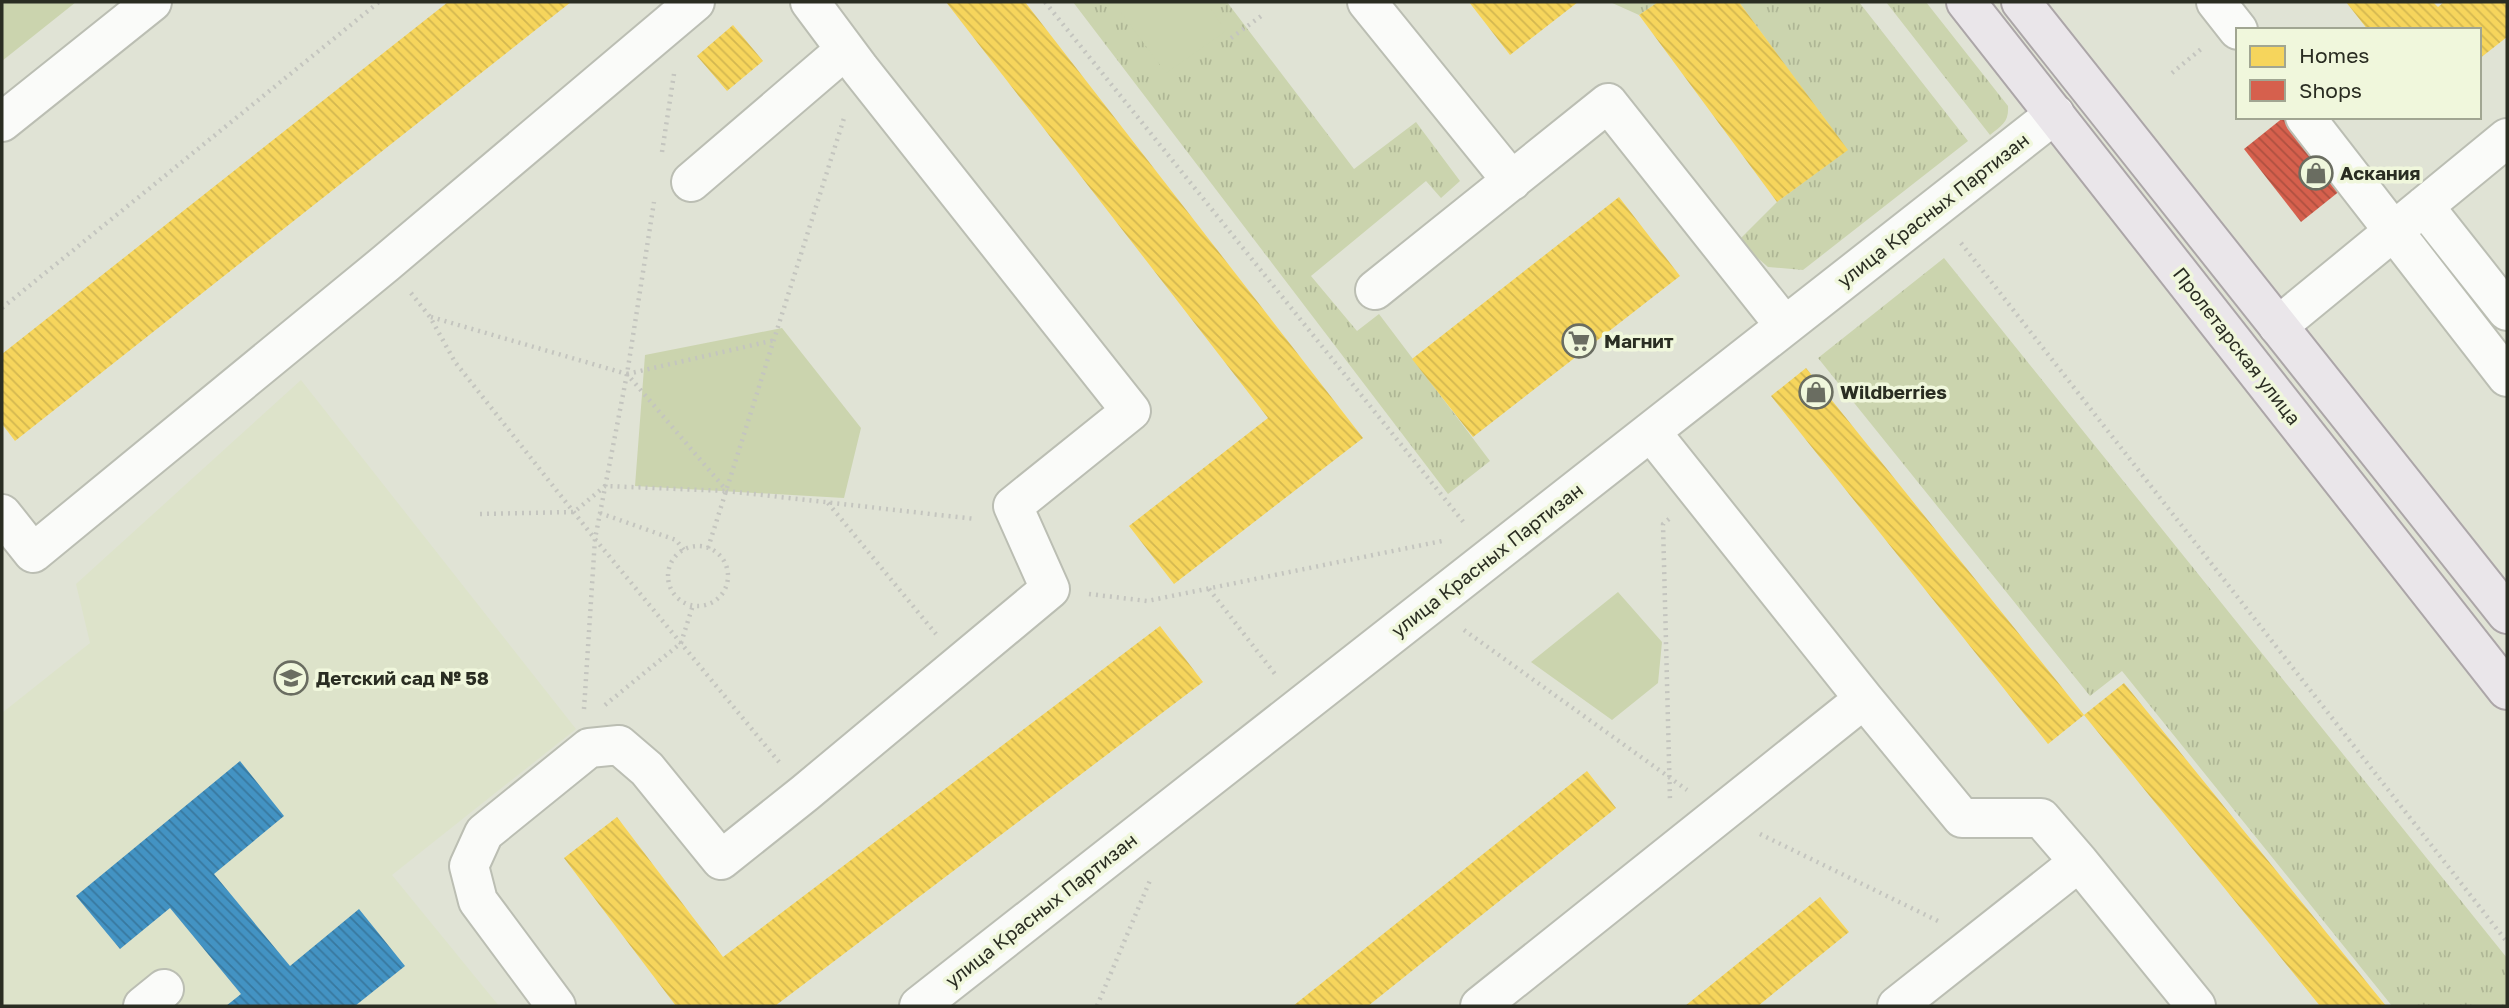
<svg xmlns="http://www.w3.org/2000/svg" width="2509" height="1008" viewBox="0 0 2509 1008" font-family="'Golos Text',sans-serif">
<defs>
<pattern id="grass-tufts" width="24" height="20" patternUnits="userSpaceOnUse" patternTransform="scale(1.75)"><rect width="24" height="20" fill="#cbd4ae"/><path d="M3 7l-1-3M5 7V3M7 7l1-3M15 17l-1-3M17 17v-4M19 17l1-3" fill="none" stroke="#aeb695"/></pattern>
<pattern id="homes-back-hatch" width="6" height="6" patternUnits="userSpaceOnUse" patternTransform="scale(1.75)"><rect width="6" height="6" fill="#f6d55c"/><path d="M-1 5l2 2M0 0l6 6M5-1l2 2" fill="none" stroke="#d3b750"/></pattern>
<pattern id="shops-back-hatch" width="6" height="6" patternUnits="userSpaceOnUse" patternTransform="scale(1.75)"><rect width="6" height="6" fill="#d6604d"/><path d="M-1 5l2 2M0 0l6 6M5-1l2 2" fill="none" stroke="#ae5040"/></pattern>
<pattern id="schools-back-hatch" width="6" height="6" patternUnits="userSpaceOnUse" patternTransform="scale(1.75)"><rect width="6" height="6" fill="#4393c3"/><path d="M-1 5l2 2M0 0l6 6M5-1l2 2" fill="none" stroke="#38789e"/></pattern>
</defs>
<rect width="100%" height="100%" fill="#e0e3d5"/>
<path fill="#dde3ca" d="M301,380L576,729L392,875L499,1006H2V713L90,643L76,584Z"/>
<path fill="url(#grass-tufts)" d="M1073,2H1227L1354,169L1416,122L1460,181L1441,198L1426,181L1311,276L1357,331L1379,314L1490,461L1448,494Z
M1610,2H1658L1639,15Z
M1739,2H1859L1968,141L1803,270L1768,267L1738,241L1777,202L1847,150Z
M1886,2H1926L2008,106C2009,122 2002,125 1990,135Z
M1944,258L2507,958V1006H2392L2122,671L2090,696L1818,358Z"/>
<path fill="#cbd4ae" d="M2,2H76L2,61Z
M1113,2H1206L1226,31L1166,73Z
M782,328L861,428L844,498L635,486L645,355Z
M1618,592L1662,642L1658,683L1612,720L1531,662Z"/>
<path fill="url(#homes-back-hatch)" d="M448,2H571L15,441L2,424V354Z
M946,2H1025L1363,438L1174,584L1129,526L1268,418Z
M1469,2H1578L1510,55Z
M1658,2H1739L1848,150L1777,202L1639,15Z
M2346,2H2433L2438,7L2444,2H2507V37L2479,59V30H2368Z
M733,25L763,61L727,91L697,56Z
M1619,197L1680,276L1473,437L1412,359Z
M1806,368L2084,715L2048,744L1771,396Z
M1160,626L1203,682L775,1006H676L564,858L617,817L723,957Z
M2124,683L2386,1006H2320L2084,715Z
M1587,771L1616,808L1368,1006H1293Z
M1820,897L1849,932L1758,1006H1685Z"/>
<path fill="url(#shops-back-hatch)" d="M2284,117L2341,190L2301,222L2244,149Z"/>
<path fill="url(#schools-back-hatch)" d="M240,761L284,816L214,874L290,966L359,909L405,966L355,1006H226L241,994L170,908L120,949L76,896Z"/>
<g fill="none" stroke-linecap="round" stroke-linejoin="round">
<defs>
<path id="minor" d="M1367,2L1512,181
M2216,2L2238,30
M2305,117L2507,377
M2,122L152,2
M691,182L845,50
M2424,206L2507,311
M1375,290L1608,103L1785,326
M2278,326L2507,138
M2,514L33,553L386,263L695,2
M1864,699L1962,818H2041L2079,862L1897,1006
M2079,862L2196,1006
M143,1006L164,989
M556,1006L478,901L469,866L484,833L589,748L619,745L647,769L721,860L805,793L1050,589L1013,506L1131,411L860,69L810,2
M919,1006L2055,114
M1480,1006L1864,699L1651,432"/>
<path id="major" d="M1966,2L2507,690
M2021,2L2507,614"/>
</defs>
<use href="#minor" stroke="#bbbeb3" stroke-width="42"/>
<use href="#major" stroke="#aca6a8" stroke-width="42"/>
<path stroke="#c4c5bf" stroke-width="4.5" stroke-dasharray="2 5" stroke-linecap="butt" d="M1045,2L1465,524
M1231,38L1264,14
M2172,73L2201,49
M662,152L674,74
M1961,243L2507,942
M411,293L430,317L455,362L595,539L779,762
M2,308L379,2
M431,317L627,374L727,491L975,519
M627,374L775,340
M828,503L936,634
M600,513L676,540L684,550
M480,514L574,512L605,486L727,491
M1669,519L1663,524L1670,801
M668 576a30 30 0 1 1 60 0a30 30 0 1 1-60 0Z
M708,548L845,115
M1209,589L1275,674
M1089,594L1147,601L1442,541
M1464,630L1687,790
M605,705L681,643L693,605
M584,709L595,539L627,374L654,202
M1760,834L1938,921
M1097,1006L1151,878"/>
<use href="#minor" stroke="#fafbf9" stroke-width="38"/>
<use href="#major" stroke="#eae6ea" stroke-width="38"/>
</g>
<defs>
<symbol id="shop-ring" viewBox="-11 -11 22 22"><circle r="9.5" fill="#f0f7dc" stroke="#6a6d61" stroke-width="1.5"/><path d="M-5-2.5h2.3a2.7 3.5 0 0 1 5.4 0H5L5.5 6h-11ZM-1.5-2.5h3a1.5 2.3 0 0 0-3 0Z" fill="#6a6d61"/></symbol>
<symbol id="supermarket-ring" viewBox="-11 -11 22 22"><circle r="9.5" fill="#f0f7dc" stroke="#6a6d61" stroke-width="1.5"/><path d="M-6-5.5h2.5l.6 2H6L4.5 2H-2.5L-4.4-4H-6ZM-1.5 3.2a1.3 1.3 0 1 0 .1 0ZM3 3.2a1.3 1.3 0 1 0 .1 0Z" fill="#6a6d61"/></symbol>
<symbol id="school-ring" viewBox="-11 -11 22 22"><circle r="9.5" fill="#f0f7dc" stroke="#6a6d61" stroke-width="1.5"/><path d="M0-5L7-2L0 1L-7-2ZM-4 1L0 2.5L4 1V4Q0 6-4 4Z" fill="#6a6d61"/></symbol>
</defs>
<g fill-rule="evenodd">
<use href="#shop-ring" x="2297" y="154" width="38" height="38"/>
<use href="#supermarket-ring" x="1560" y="322" width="38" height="38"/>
<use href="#shop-ring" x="1797" y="373" width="38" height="38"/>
<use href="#school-ring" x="272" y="659" width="38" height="38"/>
</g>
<g text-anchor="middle" stroke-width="7" stroke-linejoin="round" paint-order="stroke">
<g font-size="19" font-weight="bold" fill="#2a2d22" stroke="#f0f7dc" text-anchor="start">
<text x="2340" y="180">Аскания</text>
<text x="1604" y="348">Магнит</text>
<text x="1840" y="399">Wildberries</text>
<text x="316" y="685">Детский сад № 58</text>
</g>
<g font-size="19" fill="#2a2d22" stroke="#f0f7dc">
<text transform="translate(1933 210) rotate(-38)" y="7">улица Красных Партизан</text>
<text transform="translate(2237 346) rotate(52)" y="7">Пролетарская улица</text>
<text transform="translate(1487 560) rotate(-38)" y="7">улица Красных Партизан</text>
<text transform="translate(1041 910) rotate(-38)" y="7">улица Красных Партизан</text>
</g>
</g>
<rect width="2509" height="1008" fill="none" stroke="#2a2d22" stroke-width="7"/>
<rect x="2236" y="28" width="245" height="91" fill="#f0f7dc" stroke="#a1a692" stroke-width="2"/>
<rect x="2250" y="46" width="35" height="21" fill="#f6d55c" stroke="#a1a692" stroke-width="2"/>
<text x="2299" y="63" font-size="21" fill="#2a2d22">Homes</text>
<rect x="2250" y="80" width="35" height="21" fill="#d6604d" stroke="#a1a692" stroke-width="2"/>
<text x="2299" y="98" font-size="21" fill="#2a2d22">Shops</text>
</svg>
